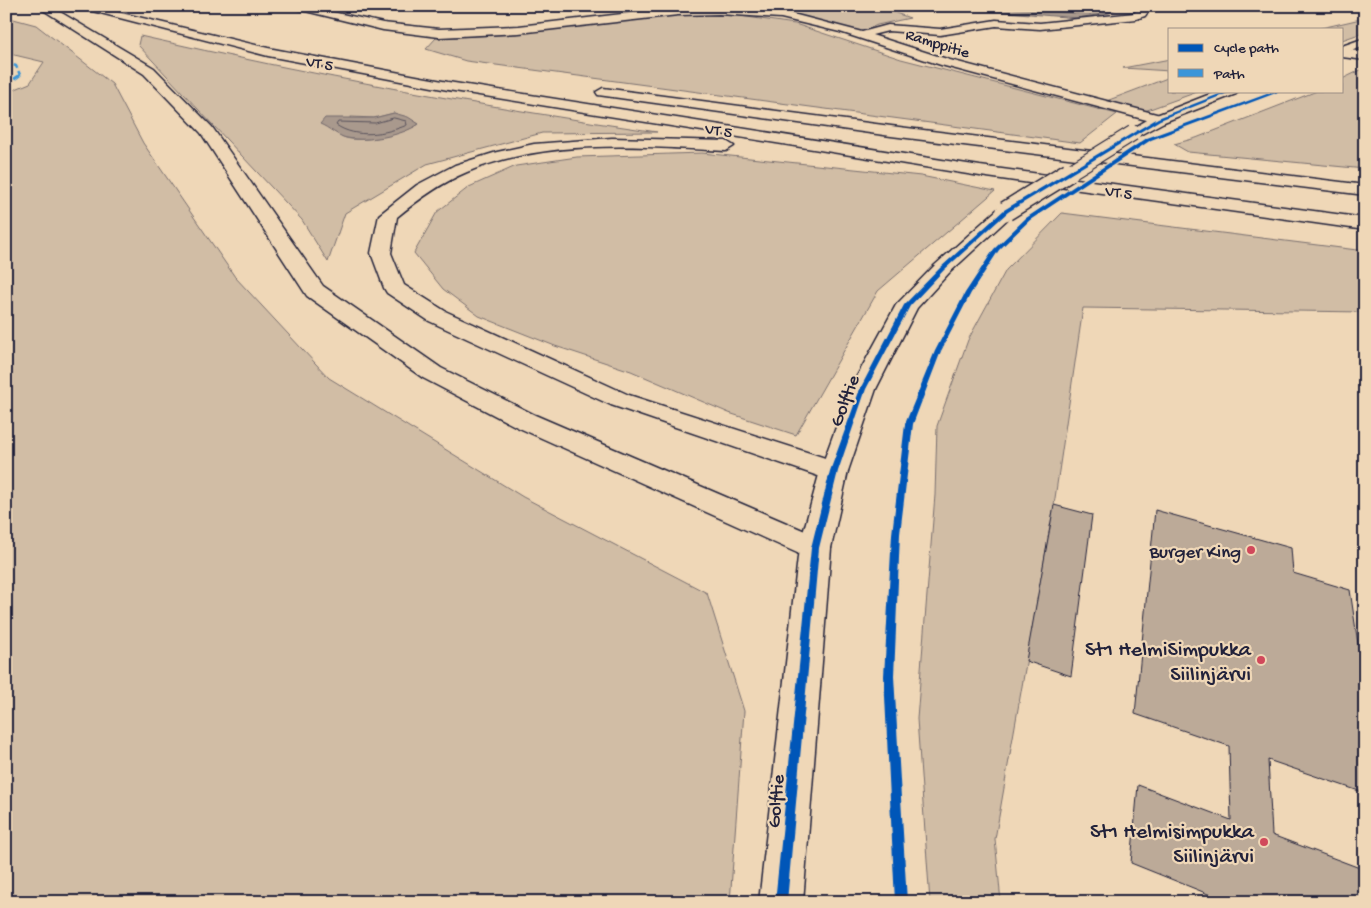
<svg xmlns="http://www.w3.org/2000/svg" width="1371" height="908" viewBox="0 0 1371 908" font-family="'Gochi Hand',sans-serif">
<rect width="100%" height="100%" fill="#efd7b7"/>
<filter id="ink" filterUnits="userSpaceOnUse"><feTurbulence type="fractalNoise" baseFrequency=".02" numOctaves="2"/><feDisplacementMap in="SourceGraphic" scale="10" xChannelSelector="R" yChannelSelector="G"/><feConvolveMatrix kernelMatrix="1 2 1 2 8 2 1 2 1" color-interpolation-filters="sRGB"/></filter>
<g filter="url(#ink)">
<path fill="#d1bda5" stroke="#7a7070" fill-rule="evenodd" d="M791,6L884,9L910,18L877,25L860,33L776,14Z
M684,14L740,16L795,24L901,59L1117,114L1080,143L466,61L426,49L436,38L515,34Z
M6,17L36,25L112,84L143,143L235,277L329,378L523,497L707,593L744,711L730,902H6V93L30,83L44,62L6,53Z
M1365,18V32L1342,40V29H1317Z
M140,36C311,75 484,107 657,132L542,133L427,164L345,213L328,262L302,220L138,45ZM394,113L419,124C404,134 363,143 346,138C341,137 336,132 333,130L351,117L374,118Z
M1170,59V71L1123,68Z
M1365,68V169L1188,152L1174,144L1196,138L1317,91H1342V79Z
M1170,77V91H1200L1139,113L1101,103Z
M702,153L921,176L995,191L878,291L796,435L729,413L631,371L555,346L479,316L443,289L414,253L437,212L469,187L516,166L577,157Z
M1062,213L1365,251V312L1083,308L1054,505L995,839L1001,902H930L917,719L935,495L937,426L968,340L1006,270Z"/>
<path fill="#a9998d" stroke="#73696c" d="M936,6H1121L1109,13L1077,18Z
M394,113L408,117L419,124C401,136 368,142 347,138C339,137 328,127 320,124L325,118H374Z"/>
<g fill="none" stroke-linecap="round" stroke-linejoin="round">
<path stroke="#58525c" stroke-width="1" d="M982,6L1077,13L1111,6
M394,118L406,121L407,125C386,134 356,139 336,125L338,122L375,123Z"/>
</g>
<path fill="#bcaa98" stroke="#22223b" d="M1054,505L1092,515L1071,676L1026,661Z
M1155,510L1291,548L1293,573L1350,590L1365,691V793L1268,760L1272,835L1365,870V902H1228L1131,863L1138,785L1231,820L1229,746L1135,714Z"/>
<g fill="none" stroke-linecap="round" stroke-linejoin="round">
<defs>
<path id="minor" d="M285,6H305L383,23L439,29L519,26L639,12L719,7L781,11L862,32L888,25L940,29L996,20L1040,23L1134,13L1141,6H1152L1145,16L1136,19L1040,29L996,26L940,35L888,31L872,35L950,60L1164,116L1166,119L1164,122H1154L941,65L840,32L781,18L719,14L678,15L519,33L439,37L383,30Z"/>
<path id="tertiary" d="M1365,38V46L1342,54V46Z
M1218,91H1238L1236,94L1164,122L1138,136H1128L1125,133L1154,116Z
M1006,205L1012,207L1015,211L1012,215L949,273L917,308L876,389L848,471L831,548L803,902H759L799,548L820,471L850,389L896,305L935,265L1000,207Z"/>
<path id="motorway" d="M37,6H50L154,68L212,127L323,286L441,368L535,415L826,540L831,548L826,556L815,559L804,556L517,427L423,378L307,296L201,133L144,74Z
M73,6H92L268,48L448,82L980,166L1365,218V230L980,176L448,90L268,56Z
M1342,49L1365,52V60L1342,57Z
M603,88L891,126L1365,185V195L891,136L598,95L596,92Z
M612,138L726,141L734,146L726,151C641,146 547,138 467,172C441,183 419,199 397,217L391,253L404,285L445,311L629,395L844,464L848,471L844,478L834,480L824,478L611,405L429,321L387,293L384,288L371,253L379,215L417,185L455,165L497,152L534,144Z"/>
</defs>
<use href="#minor" stroke="#22223b" stroke-width="3"/>
<use href="#tertiary" stroke="#22223b" stroke-width="3"/>
<use href="#motorway" stroke="#22223b" stroke-width="3"/>
<use href="#minor" fill="#efd7b7" fill-rule="evenodd"/>
<use href="#tertiary" fill="#efd7b7" fill-rule="evenodd"/>
<use href="#motorway" fill="#efd7b7" fill-rule="evenodd"/>
<defs>
<path id="tertiary-bridge-far1" d="M1067,174L1133,133"/>
<path id="tertiary-bridge" d="M1006,211L1069,172"/>
</defs>
<use href="#tertiary-bridge-far1" stroke="#22223b" stroke-width="17" stroke-linecap="butt"/>
<use href="#tertiary-bridge" stroke="#22223b" stroke-width="22" stroke-linecap="butt"/>
<use href="#tertiary-bridge-far1" stroke="#efd7b7" stroke-width="15"/>
<use href="#tertiary-bridge" stroke="#efd7b7" stroke-width="19"/>
<path stroke="#3b95d9" stroke-width="2.5" stroke-dasharray="5.5 2.5" stroke-linecap="butt" d="M6,63L16,66L21,77"/>
<path stroke="#3b95d9" stroke-width="3" stroke-dasharray="7 3" stroke-linecap="butt" d="M6,85L20,75"/>
<defs>
<path id="cycleway" d="M1227,91H1233L1160,120L1008,212L944,270L910,306L866,389L838,471L819,548L787,902H775L811,548L830,471L860,389L904,305L940,268L1004,210L1158,118Z
M1275,91H1281L1151,140L1030,220L999,250L971,293L941,351L913,424L900,534L894,676L907,902H895L884,676L892,534L905,424L935,351L965,293L994,249L1026,218L1147,138Z"/>
</defs>
<use href="#cycleway" stroke="#efd7b7" stroke-width="3"/>
<use href="#cycleway" fill="#0057b8" fill-rule="evenodd"/>
</g>
</g>
<g fill="#d1495b" stroke="#efd7b7" stroke-width="2">
<circle cx="1251" cy="550" r="5"/>
<circle cx="1261" cy="660" r="5"/>
<circle cx="1264" cy="842" r="5"/>
</g>
<g text-anchor="middle" stroke-width="4.5" stroke-linejoin="round" paint-order="stroke">
<g font-size="16" fill="#22223b" stroke="#efd7b7">
<text transform="translate(938 42) rotate(17)" y="6">Ramppitie</text>
<text transform="translate(320 62) rotate(10)" y="6">VT 5</text>
<text transform="translate(719 129) rotate(9)" y="6">VT 5</text>
<text transform="translate(1119 191) rotate(8)" y="6">VT 5</text>
</g>
<g font-size="19" fill="#22223b" stroke="#efd7b7">
<text transform="translate(843 400) rotate(-69)" y="7">Golftie</text>
<text transform="translate(774 801) rotate(-85)" y="7">Golftie</text>
</g>
<g font-size="19" fill="#22223b" stroke="#efd7b7" text-anchor="end">
<text x="1241" y="557">Burger King</text>
</g>
<g font-size="22" fill="#22223b" stroke="#efd7b7" text-anchor="end">
<text x="1251" y="655">St1 HelmiSimpukka<tspan x="1251" dy="25">Siilinjärvi</tspan></text>
<text x="1254" y="837">St1 Helmisimpukka<tspan x="1254" dy="25">Siilinjärvi</tspan></text>
</g>
</g>
<rect width="1371" height="908" fill="none" stroke="#efd7b7" stroke-width="25"/>
<rect x="12" y="12" width="1346" height="883" fill="none" stroke="#22223b" stroke-width="2" filter="url(#ink)"/>
<rect x="1168" y="28" width="175" height="65" fill="#efd7b7" stroke="#9d8f85"/>
<rect x="1178" y="44" width="25" height="8" fill="#0057b8" stroke="#9d8f85"/>
<text x="1214" y="52" font-size="15" fill="#22223b">Cycle path</text>
<rect x="1178" y="69" width="25" height="8" fill="#3b95d9" stroke="#9d8f85"/>
<text x="1214" y="78" font-size="15" fill="#22223b">Path</text>
</svg>
